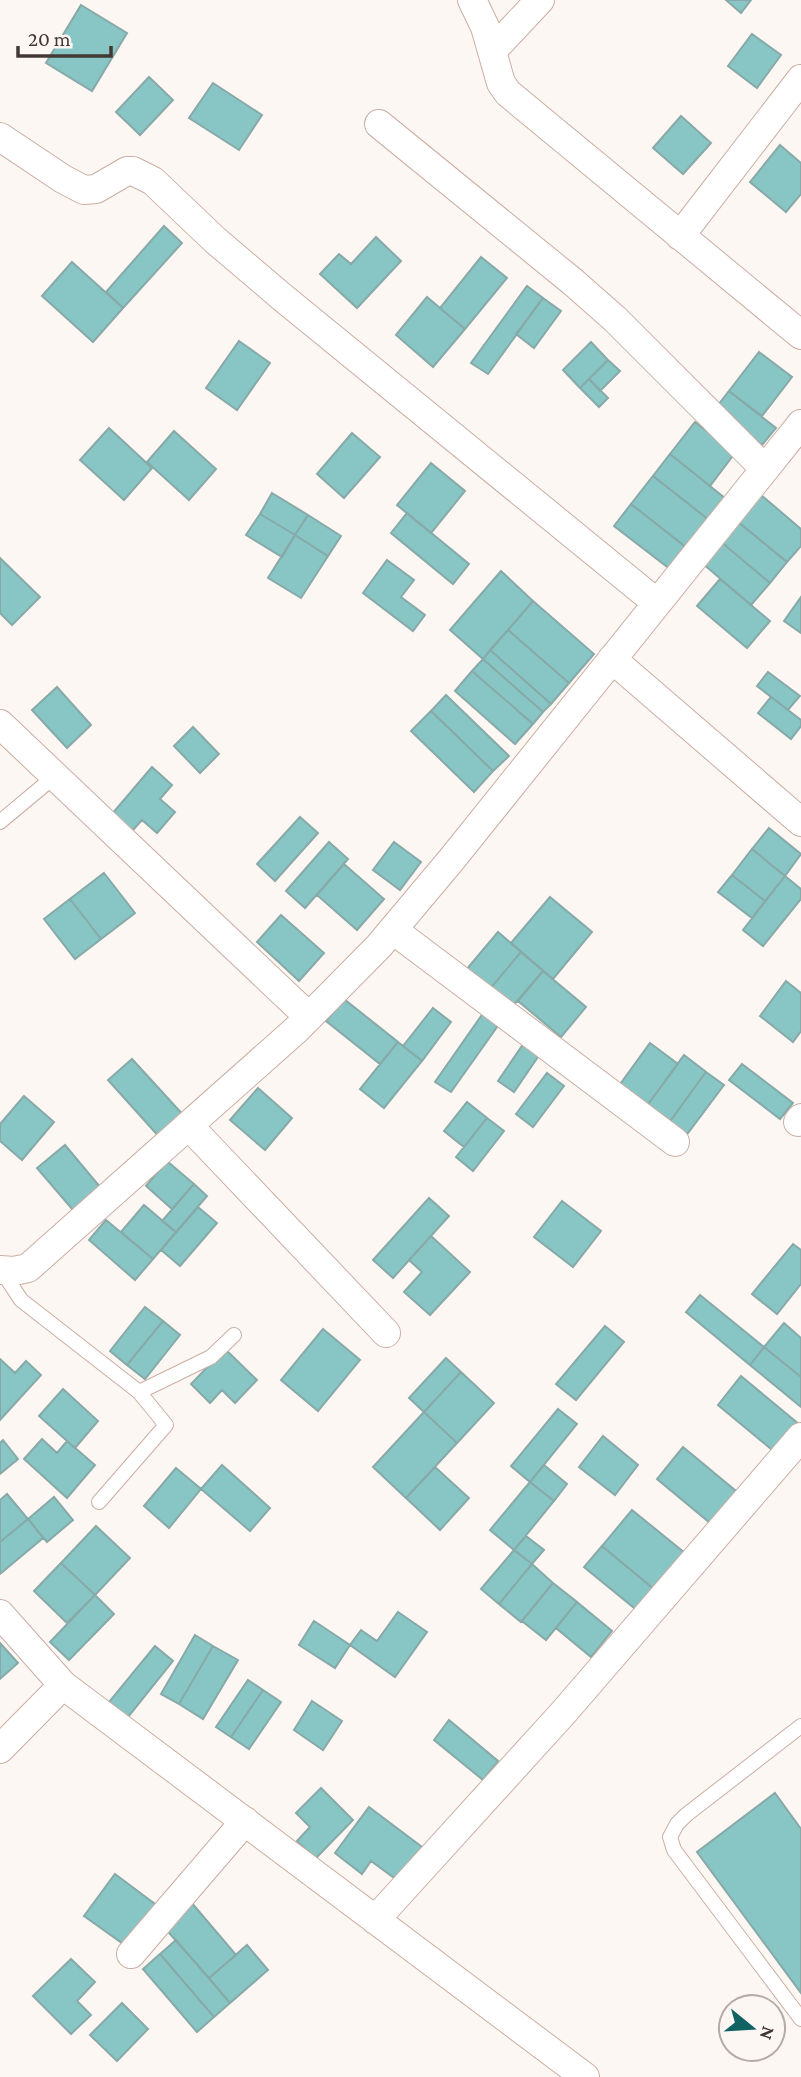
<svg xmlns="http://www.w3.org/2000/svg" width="801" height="2077" viewBox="0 0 801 2077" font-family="'Crimson Pro',serif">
<rect width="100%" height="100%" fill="#fdf7f4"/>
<path fill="#87c6c5" stroke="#87a9a8" stroke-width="2" d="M726,0H751L741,13Z
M81,5L127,33L92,91L46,63Z
M752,34L781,55L757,88L728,66Z
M149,77L173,100L140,135L116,112Z
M213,83L262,115L239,150L189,118Z
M681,116L711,143L683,174L653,148Z
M780,145L801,163V194L786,212L750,182Z
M164,226L182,243L123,308L106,292Z
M376,237L401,261L357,308L320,274L339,254L351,264Z
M481,257L507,278L465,329L440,308Z
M72,262L123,308L93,342L42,296Z
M527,286L543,298L488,374L471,363Z
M427,297L465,329L433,367L396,335Z
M543,298L561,311L534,348L516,334Z
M239,341L270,363L237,410L206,388Z
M591,342L608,360L580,388L563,370Z
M759,352L792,377L762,416L729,391Z
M608,360L620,371L600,391L589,379Z
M589,379L608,398L599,407L580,388Z
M729,391L776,428L762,445L715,409Z
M695,422L735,453L710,486L670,454Z
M109,428L152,468L124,500L80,460Z
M174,431L216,469L189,500L147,462Z
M352,433L380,457L344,498L317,474Z
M670,454L726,499L709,520L653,476Z
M431,463L465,491L431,533L397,505Z
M653,476L709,520L687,548L631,504Z
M272,493L308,515L295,535L260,514Z
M760,494L801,529V546L787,562L737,521Z
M631,504L687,548L670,569L614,526Z
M407,513L469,564L453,584L391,533Z
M260,514L295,535L282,557L246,535Z
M308,515L341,536L328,556L295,535Z
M737,521L787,562L770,583L720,541Z
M295,535L328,556L301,598L268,578Z
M720,541L770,583L751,605L702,563Z
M0,558L40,597L12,625L0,613Z
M387,560L414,580L401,597L425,615L413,631L363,593Z
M501,571L533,601L483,659L450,630Z
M720,579L770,621L747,648L697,606Z
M801,597V633L784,621Z
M533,601L594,654L569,683L508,630Z
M508,630L569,683L551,704L490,650Z
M490,650L551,704L543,712L483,659Z
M483,659L543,712L533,724L472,671Z
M472,671L533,724L515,744L455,691Z
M768,672L800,696L788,710L757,686Z
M57,687L91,725L67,748L32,710Z
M446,695L509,756L493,771L431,711Z
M771,697L801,720V726L791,739L758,713Z
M431,711L493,771L474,792L411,731Z
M193,727L219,754L200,773L174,746Z
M152,767L172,785L160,799L175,812L157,833L142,820L132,831L112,814Z
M300,817L318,833L275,881L257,864Z
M769,828L801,854L785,876L752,849Z
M329,842L348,859L305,908L286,891Z
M394,842L421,862L400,890L373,870Z
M752,849L785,876L765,901L732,875Z
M344,864L384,899L357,930L317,895Z
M104,873L135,913L101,939L70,899Z
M732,875L765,901L752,918L718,892Z
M785,876L801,889V899L763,946L743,930Z
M550,897L592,932L553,979L511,943Z
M70,899L101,939L75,959L44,919Z
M281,915L324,953L299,981L257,942Z
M498,932L521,952L489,990L466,970Z
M521,952L543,971L511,1008L489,990Z
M543,971L586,1007L561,1037L518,1001Z
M786,981L801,993V1031L793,1042L760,1016Z
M344,999L398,1042L380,1064L326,1021Z
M433,1008L451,1022L422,1061L403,1046Z
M486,1009L502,1020L451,1092L435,1082Z
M526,1040L542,1051L514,1092L498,1081Z
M398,1042L422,1061L384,1108L360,1089Z
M650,1043L678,1064L646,1107L618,1087Z
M684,1055L706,1072L668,1124L646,1107Z
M132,1059L186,1118L162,1140L108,1080Z
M742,1064L793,1103L780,1119L729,1080Z
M706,1072L724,1085L685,1137L668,1124Z
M547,1073L564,1086L533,1127L516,1114Z
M258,1088L292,1118L265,1150L230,1120Z
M24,1096L54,1122L22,1160L0,1141V1124Z
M467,1102L487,1118L464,1147L444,1131Z
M487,1118L504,1131L473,1171L456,1157Z
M65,1145L100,1187L73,1210L37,1168Z
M167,1161L194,1184L172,1209L146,1186Z
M194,1184L207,1196L176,1232L162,1221Z
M429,1198L449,1216L393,1278L373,1260Z
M562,1201L601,1231L573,1267L534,1237Z
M144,1205L176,1232L153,1259L121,1232Z
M198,1207L217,1223L180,1266L161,1250Z
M106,1220L153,1259L135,1280L89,1240Z
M431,1236L470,1272L430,1315L404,1292L422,1272L409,1260Z
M793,1244L801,1250V1284L777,1314L752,1294Z
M700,1295L764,1347L750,1365L686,1312Z
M145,1307L163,1321L127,1365L110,1351Z
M163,1321L180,1335L145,1379L127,1365Z
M784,1323L801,1338V1377L764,1347Z
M605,1326L624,1342L576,1400L556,1384Z
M323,1329L360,1360L318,1411L281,1380Z
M764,1347L801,1377V1407L750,1365Z
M225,1349L257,1380L235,1403L222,1390L210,1403L191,1384Z
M446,1358L461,1372L424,1412L409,1398Z
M0,1359L15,1373L26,1361L41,1375L0,1420Z
M461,1372L494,1403L457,1443L424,1412Z
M741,1376L800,1425L777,1454L718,1405Z
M63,1389L98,1421L75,1448L39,1416Z
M558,1409L577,1424L530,1482L511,1466Z
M424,1412L457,1443L406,1498L373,1467Z
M603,1436L638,1465L615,1495L579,1467Z
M42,1439L57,1453L67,1441L95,1465L67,1498L24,1459Z
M3,1440L18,1459L0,1474V1443Z
M683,1447L742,1496L716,1528L657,1479Z
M222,1465L270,1508L250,1531L201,1489Z
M544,1465L567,1484L554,1501L530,1482Z
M435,1467L469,1498L440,1530L406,1498Z
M176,1468L201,1489L169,1528L144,1506Z
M530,1482L554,1501L514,1550L490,1530Z
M7,1494L28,1519L0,1542V1500Z
M54,1497L73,1520L47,1542L28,1519Z
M632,1510L691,1558L661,1595L602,1546Z
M28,1519L43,1538L0,1574V1542Z
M96,1526L130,1558L95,1595L61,1563Z
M526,1536L544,1550L532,1564L514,1550Z
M602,1546L661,1595L644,1616L584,1567Z
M514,1550L532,1564L499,1604L481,1589Z
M61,1563L95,1595L67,1623L34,1591Z
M532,1564L553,1583L521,1622L499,1604Z
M553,1583L577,1602L546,1640L522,1621Z
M95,1595L114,1614L69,1660L50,1642Z
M577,1602L612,1631L591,1657L556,1628Z
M398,1612L427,1632L395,1677L350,1645L361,1630L377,1641Z
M314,1621L350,1645L335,1668L299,1645Z
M195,1635L213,1646L179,1704L161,1694Z
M0,1643L18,1663L0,1679Z
M155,1646L173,1661L128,1717L109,1702Z
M213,1646L238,1660L203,1719L179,1704Z
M248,1680L263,1690L231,1737L216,1727Z
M263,1690L281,1702L249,1749L231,1737Z
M312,1701L342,1721L323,1750L294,1730Z
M449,1720L498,1761L483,1780L434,1740Z
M321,1788L353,1820L315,1859L297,1841L310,1827L296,1813Z
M775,1793L801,1829V1993L697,1852Z
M369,1807L422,1847L397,1880L371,1861L362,1874L335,1853Z
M115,1874L159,1907L129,1948L84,1916Z
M191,1902L236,1955L209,1978L163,1926Z
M176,1940L230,2003L214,2017L160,1954Z
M247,1945L268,1970L230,2003L209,1978Z
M160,1954L214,2017L197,2032L143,1969Z
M71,1959L95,1982L77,2001L91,2015L71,2034L33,1996Z
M122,2003L148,2029L117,2061L90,2035Z"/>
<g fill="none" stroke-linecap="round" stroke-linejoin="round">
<defs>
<path id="service" d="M0,822L55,776
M2,1271L21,1300L139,1392L166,1425L99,1502
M139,1392L211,1357L234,1335
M801,1726L686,1815L677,1824L670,1837L674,1850L801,2019"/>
<path id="minor" d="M472,0L485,27L501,83L508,93L801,335
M493,50L540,0
M379,124L573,282L615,319L765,469
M0,137L63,179L84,190L96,189L127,171H133L153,181L215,240L282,297L657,603
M680,236L801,79
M612,659L801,822
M0,724L309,1017
M393,930L675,1142
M798,1122L801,1118
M189,1126L386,1333
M0,1270L14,1271L28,1268L297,1029L379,946L452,859L801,424
M0,1614L63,1685L585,2077
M0,1749L63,1685
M375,1920L564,1712L801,1437
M131,1954L245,1821"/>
</defs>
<use href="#service" stroke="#caaea2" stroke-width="16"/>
<use href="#minor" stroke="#caaea2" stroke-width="30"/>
<use href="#service" stroke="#fff" stroke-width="14"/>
<use href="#minor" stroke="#fff" stroke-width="28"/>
</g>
<g transform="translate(752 2028) rotate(108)"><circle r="33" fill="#fdf7f4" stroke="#b3aba7" stroke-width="2"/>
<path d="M0-5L12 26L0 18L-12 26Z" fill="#116262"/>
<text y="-10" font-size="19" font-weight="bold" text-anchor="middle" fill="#433833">N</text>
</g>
<path d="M18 46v10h93v-10" fill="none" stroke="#433833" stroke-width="3.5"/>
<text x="28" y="46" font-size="21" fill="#433833" stroke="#fdf7f4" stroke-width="5" paint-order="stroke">20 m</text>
</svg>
